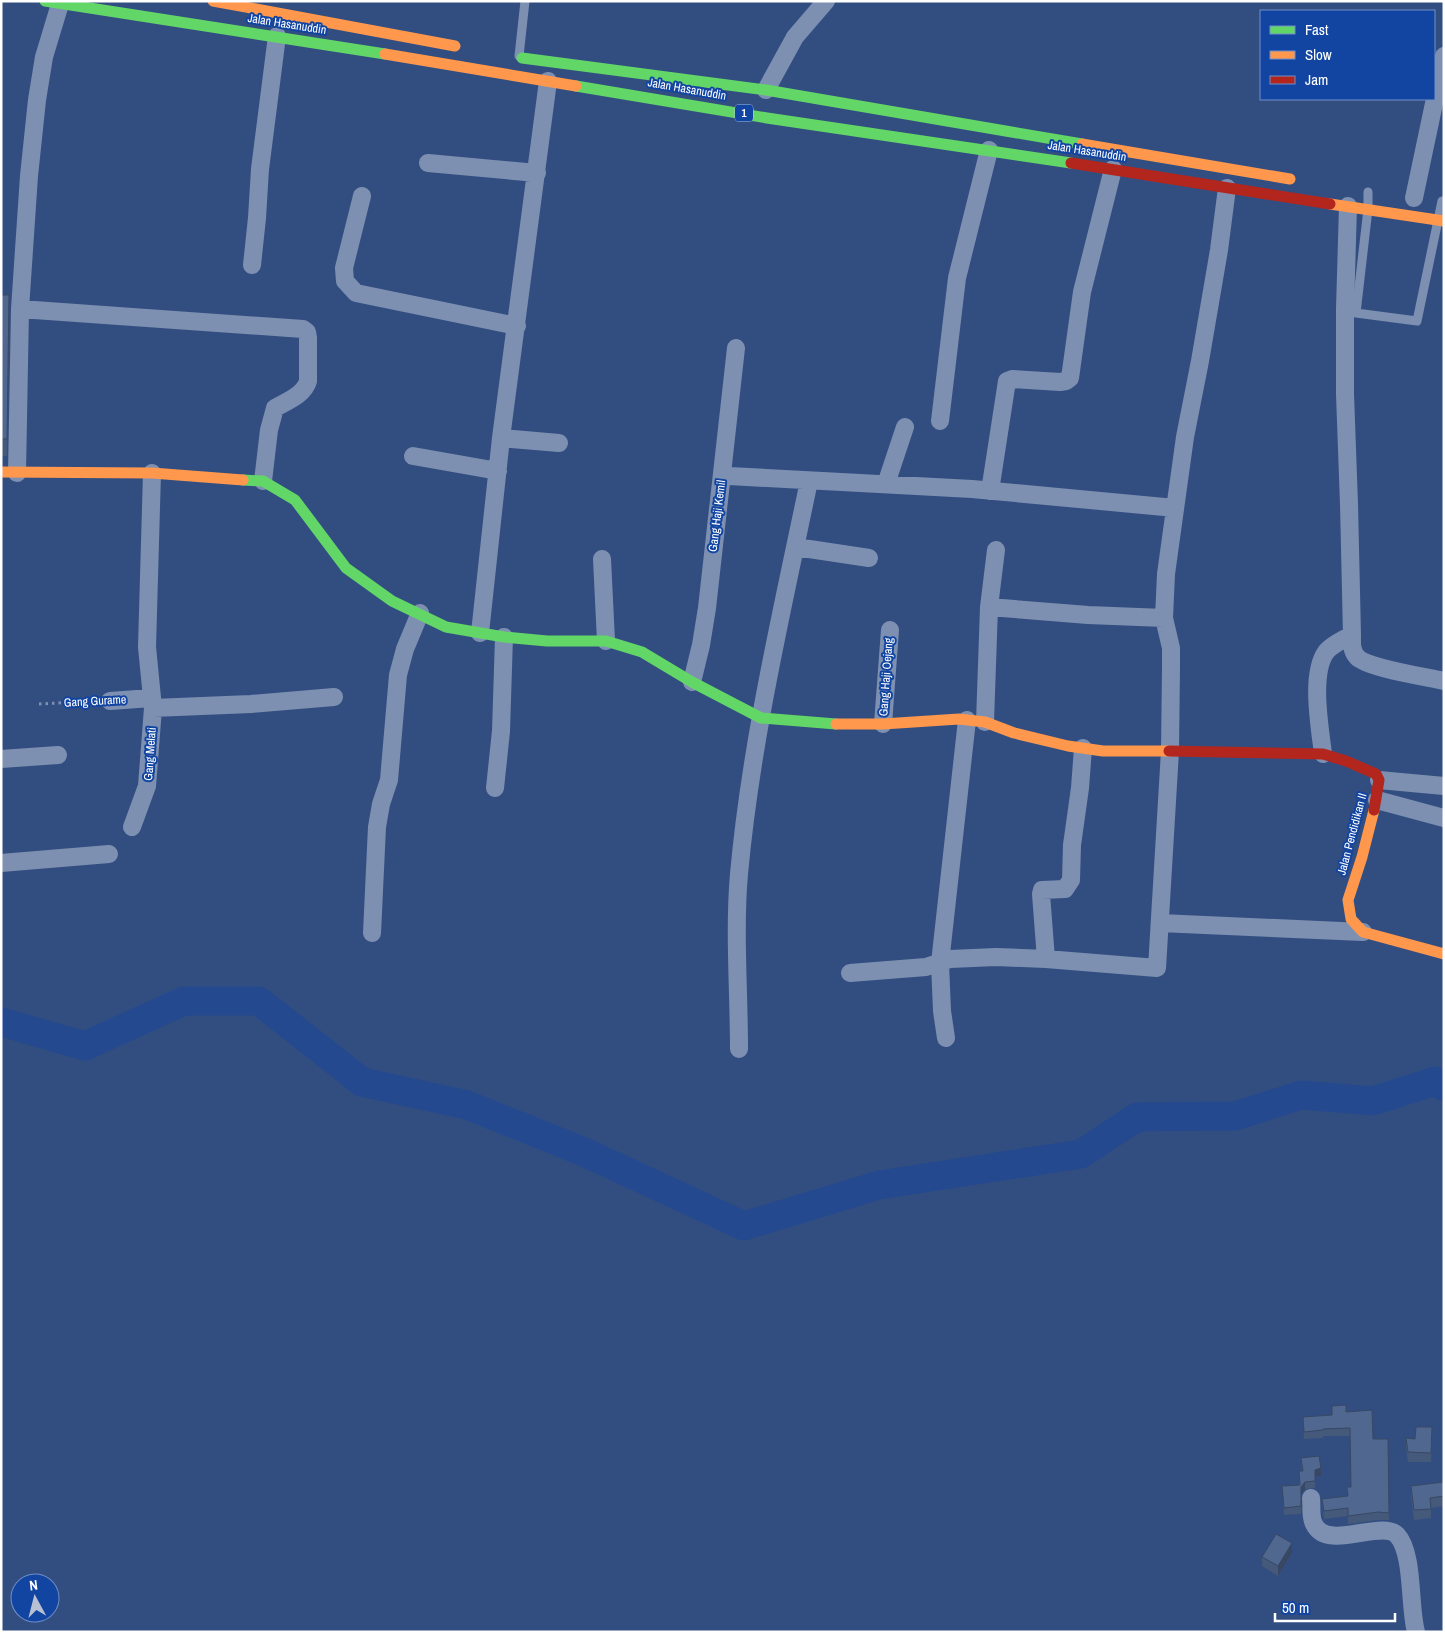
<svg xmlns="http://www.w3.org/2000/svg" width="1445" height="1633" viewBox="0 0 1445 1633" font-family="'Archivo Narrow',sans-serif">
<rect width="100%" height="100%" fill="#324e81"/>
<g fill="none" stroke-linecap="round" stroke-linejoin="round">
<path stroke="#24498e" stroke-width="29" d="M1,1022L85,1046L184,1001H259L362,1082L467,1105L584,1152L744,1226L879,1185L1081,1154L1137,1117L1235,1116L1301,1095L1373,1101L1435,1081L1444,1087"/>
<path stroke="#7e90b1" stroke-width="3" stroke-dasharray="2.5 4" stroke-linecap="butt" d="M39,704L94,701"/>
<path stroke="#7e90b1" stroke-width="9" d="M519,56L525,1
M1368,192V209L1356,313L1417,321L1442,201"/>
<path stroke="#7e90b1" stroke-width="18" d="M766,90L795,37L826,1
M428,163L537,173
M362,196L344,268L345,281L356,293L517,326
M1414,198L1444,56
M252,265L257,218L260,169L277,36
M20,309L303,329L307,332L308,338V381C304,395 287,401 275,408L269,430L263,481
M940,421L957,278L989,150
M501,438L559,443
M413,456L498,471
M17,473L20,309L29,176L37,100L44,57L60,4
M722,474L729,476L972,489L1175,508
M886,484L905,427
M990,491L1007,381L1012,379L1060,382L1066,381L1070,378L1082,292L1113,169
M796,547L869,558
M602,559L606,641
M989,607L1088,615L1164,618
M480,633L501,438L548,81
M1352,635C1352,643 1351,650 1357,657C1367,668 1427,677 1444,681
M692,682L701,645L707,608L736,348
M110,701L151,698
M153,708L251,704L334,697
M985,722L989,607L996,550
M883,724L890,630
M1323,754C1320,728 1310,674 1326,652C1331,645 1344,639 1352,635L1349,504L1345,394V309L1348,206
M1,759L58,755
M1379,780L1444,786
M495,788L501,731L504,637
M1377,800L1444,818
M132,827L147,786L153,708L147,647L152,473
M1,863L109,854
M1160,923L1363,932
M372,933L377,827L381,804L389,780L398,675L405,649L420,613
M1046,959L1041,894L1042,890L1065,889L1071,880L1072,845L1080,788L1083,748
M850,973L926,967L950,959L996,957L1046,959L1157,968L1170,751L1171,667V648L1164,618L1166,574L1185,437L1200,361L1219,250L1227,188
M946,1038L942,1011L940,963L967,720
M739,1049C739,991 734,931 739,874C751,742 782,611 809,481
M1311,1498C1312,1506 1310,1517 1314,1524C1327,1552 1382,1519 1397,1535C1414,1553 1409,1607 1416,1632"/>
<path stroke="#63d668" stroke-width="11" d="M45,1L385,54
M522,58L766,90L1082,144
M576,86L767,118L1071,163
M243,480L263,481L295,500L346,568L392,601L446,627L504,637L547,641H606L642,652L692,682L761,718L836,724"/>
<path stroke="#ff974d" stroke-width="11" d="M213,1L455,46
M385,54L576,86
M1082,144L1290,179
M1330,204L1444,221
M1,472L152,473L243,480
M836,724H883L959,719L985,722L1014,733L1068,746L1103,751H1169
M1374,810L1362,857L1348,900L1351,919L1363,932L1444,954"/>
<path stroke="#b3261e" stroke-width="11" d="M1071,163L1330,204
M1169,751L1323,754L1346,761L1376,774L1379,780L1374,810"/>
</g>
<path fill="#45597b" d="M1,295L9,312L7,456H1Z
M1346,1412L1373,1439H1388L1389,1520H1378L1348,1524V1516L1324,1519L1322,1499L1348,1496L1347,1487H1351L1350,1436H1323V1438L1304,1439L1303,1417L1332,1415Z
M1432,1437L1431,1462H1408L1406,1448V1438L1415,1439Z
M1301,1458L1321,1476L1315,1477V1488L1305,1489L1301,1494V1514L1284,1515L1282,1486L1299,1485V1471H1302Z
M1444,1470V1506L1431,1508V1518L1414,1520L1411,1495V1486L1443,1482V1471Z
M1292,1553L1278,1576L1262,1566V1557Z"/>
<path fill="#384864" d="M1321,1468V1476L1315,1477V1470Z
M1305,1482V1489L1301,1494V1514V1487Z
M1292,1543V1553L1278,1576V1566Z"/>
<path fill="#50678f" stroke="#384864" d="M1,295H9L7,439H1Z
M1346,1405V1412L1372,1410L1373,1439H1388L1389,1513L1378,1512L1348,1516V1508L1324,1511L1322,1499L1348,1496L1347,1487H1351L1350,1428L1323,1429V1430L1304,1432L1303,1417L1332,1415V1406Z
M1416,1427H1432L1431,1453L1408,1452L1406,1438L1415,1439Z
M1319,1456L1321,1468L1315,1470V1481L1305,1482L1301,1487V1506L1284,1508L1282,1486L1300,1485L1299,1471H1303L1301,1458Z
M1444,1482V1496L1430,1498L1431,1509L1414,1510L1411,1486Z
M1276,1534L1292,1543L1278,1566L1262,1557Z"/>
<g text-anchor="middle" stroke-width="4" stroke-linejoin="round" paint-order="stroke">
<rect fill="#1245a1" stroke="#b8c7e3" stroke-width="1" x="735" y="104.5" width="18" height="17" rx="4"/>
<g font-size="11" font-weight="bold" fill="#fff">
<text x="744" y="117">1</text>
</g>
<g font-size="12" fill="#fff" stroke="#1245a1">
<text transform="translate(287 24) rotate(9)" y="4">Jalan Hasanuddin</text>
<text transform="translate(687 89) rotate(10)" y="4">Jalan Hasanuddin</text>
<text transform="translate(1087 151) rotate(9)" y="4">Jalan Hasanuddin</text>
<text transform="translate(717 516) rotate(-83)" y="4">Gang Haji Kemil</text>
<text transform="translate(886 677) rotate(-86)" y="4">Gang Haji Oejang</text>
<text transform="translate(95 701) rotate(-3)" y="4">Gang Gurame</text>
<text transform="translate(150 754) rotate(-86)" y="4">Gang Melati</text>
<text transform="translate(1352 834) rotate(-75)" y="4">Jalan Pendidikan II</text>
</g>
</g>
<rect width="1445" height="1633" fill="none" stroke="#ffffff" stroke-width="5"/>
<rect x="1260" y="10" width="175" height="90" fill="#1245a1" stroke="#718fc7"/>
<rect x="1270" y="26" width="25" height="8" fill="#63d668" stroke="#718fc7"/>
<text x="1305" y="35" font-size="15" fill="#ffffff">Fast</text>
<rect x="1270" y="51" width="25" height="8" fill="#ff974d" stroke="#718fc7"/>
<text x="1305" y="60" font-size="15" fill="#ffffff">Slow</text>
<rect x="1270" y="76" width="25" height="8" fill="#b3261e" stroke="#718fc7"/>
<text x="1305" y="85" font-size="15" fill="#ffffff">Jam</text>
<g transform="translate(35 1598) rotate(353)"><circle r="24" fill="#1245a1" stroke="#718fc7"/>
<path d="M0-4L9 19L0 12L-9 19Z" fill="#b7c1d3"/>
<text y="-8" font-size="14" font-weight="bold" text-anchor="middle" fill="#ffffff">N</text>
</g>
<path d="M1275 1613v8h120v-8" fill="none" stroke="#ffffff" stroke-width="2.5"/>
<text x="1282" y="1613" font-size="15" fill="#ffffff" stroke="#1245a1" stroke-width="4" paint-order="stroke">50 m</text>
</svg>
